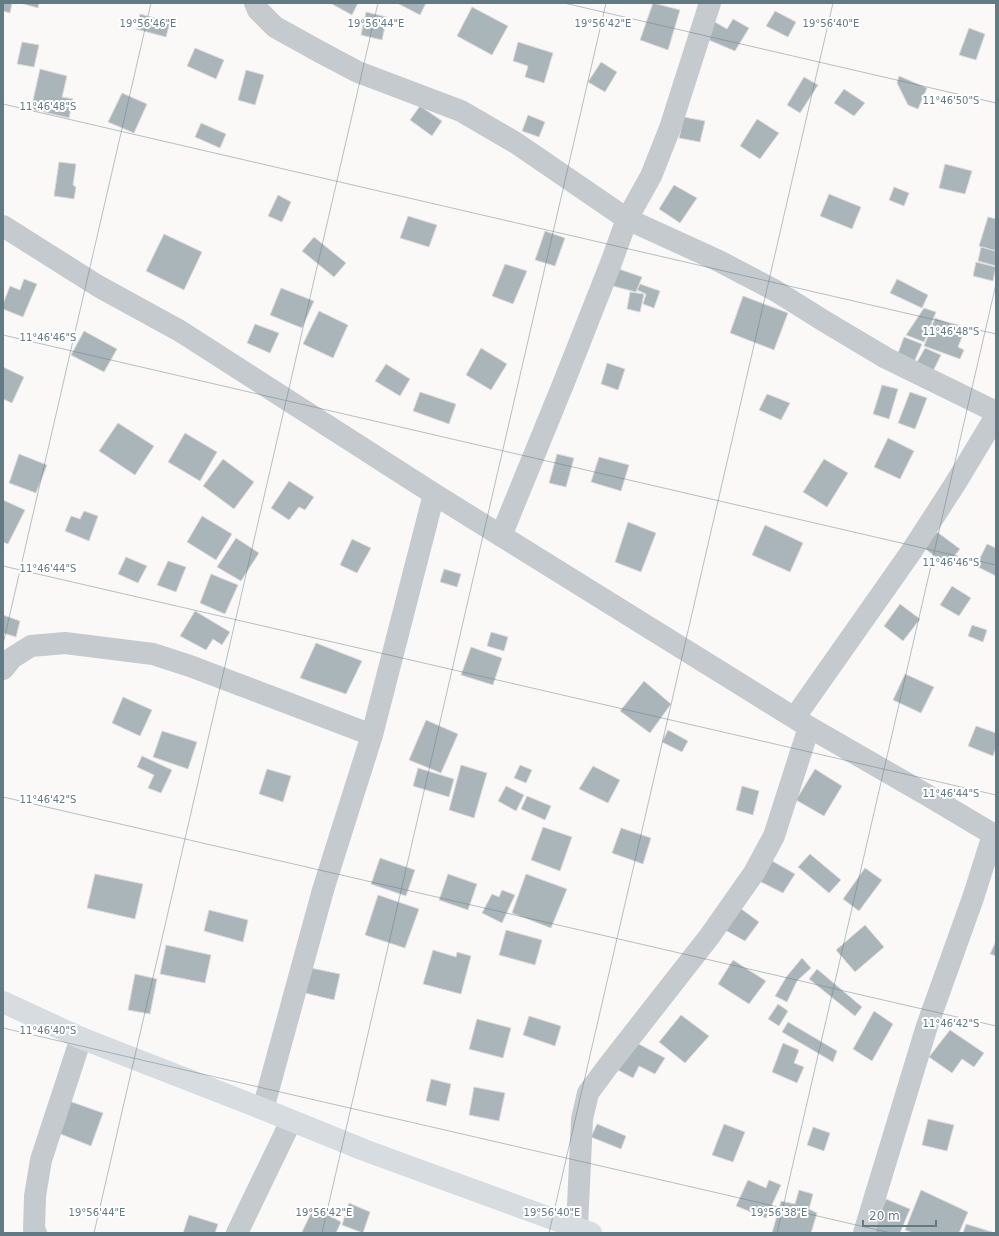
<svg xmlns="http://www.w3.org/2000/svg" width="999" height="1236" viewBox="0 0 999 1236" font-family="'DejaVu Sans',sans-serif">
<rect width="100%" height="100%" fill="#faf9f7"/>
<path fill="#a9b5b9" stroke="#dcdbd9" d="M3,3H12L10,13L3,11Z
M20,3H39L38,8Z
M330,3H358L352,15Z
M397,3H426L420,15Z
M653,3L680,10L668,50L640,40Z
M472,7L508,26L492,55L457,36Z
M775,11L796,22L788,37L766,26Z
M366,12L387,17L382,40L361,35Z
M140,14L170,22L166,37L136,29Z
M733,19L749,28L735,51L704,38L713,21L727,29Z
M969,28L985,34L976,60L959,55Z
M22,42L39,45L34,67L17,64Z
M518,42L553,53L544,83L525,77L528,66L513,61Z
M195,48L224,60L216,79L187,66Z
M601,62L617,72L605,92L588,82Z
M40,69L67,76L62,97L73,99L69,118L31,109Z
M246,70L264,75L255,105L238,100Z
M899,76L927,88L918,109L908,105L897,83Z
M804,77L818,85L800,113L787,105Z
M844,89L865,103L854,116L834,103Z
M122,93L147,104L134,133L108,122Z
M420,106L442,121L432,136L410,120Z
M528,115L545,122L539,137L522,131Z
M684,117L705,121L700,142L679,138Z
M757,119L779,133L760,159L740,146Z
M201,123L226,134L220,148L195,137Z
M59,162L76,164L73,185L76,187L74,199L54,196Z
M945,164L972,171L965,194L939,188Z
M674,185L697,198L680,223L659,209Z
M894,187L909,193L904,206L889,200Z
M829,194L861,207L852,229L820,216Z
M278,195L291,202L282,222L268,216Z
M408,216L437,225L429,247L400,238Z
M988,217L996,219V251L979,246Z
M545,231L565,238L555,266L535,260Z
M164,234L202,252L184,290L146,271Z
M314,237L346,263L334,277L302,251Z
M981,247L996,251V266L978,261Z
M976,262L996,267L993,281L973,276Z
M505,264L527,271L513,304L492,296Z
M616,268L642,277L636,292L609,285Z
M24,279L37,284L23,317L3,309V304L10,286L20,290Z
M897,279L928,295L922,308L890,293Z
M640,284L660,291L654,308L643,304L646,294L637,290Z
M281,288L314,301L302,328L270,315Z
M630,292L644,294L640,312L627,309Z
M743,296L788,313L774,350L730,333Z
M924,308L936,312L924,342L906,335Z
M319,311L348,325L333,358L303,344Z
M935,318L965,329L958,347L964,350L960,359L924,346Z
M255,324L279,333L270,353L247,343Z
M84,331L117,349L104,372L71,355Z
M904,337L922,344L912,367L895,361Z
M481,348L507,364L491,390L466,375Z
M925,348L941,355L933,371L916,364Z
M607,363L625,369L618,390L601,384Z
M386,364L410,379L400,396L375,381Z
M3,367L24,377L12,403L3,399Z
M882,385L898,389L889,419L873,414Z
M420,392L456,404L449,424L413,411Z
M910,392L927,398L915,429L898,423Z
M767,394L790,403L781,420L759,410Z
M118,423L154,446L135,475L99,451Z
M185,433L217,452L200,481L168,462Z
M888,438L914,451L900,479L874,467Z
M19,454L47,465L36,493L9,483Z
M557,454L574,458L566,487L549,483Z
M599,457L629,465L621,491L591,482Z
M223,459L254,482L234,509L203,486Z
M824,459L848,473L827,507L803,492Z
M289,481L314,497L305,510L299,507L289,520L271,508Z
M3,500L25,510L8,544L3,542Z
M84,511L98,516L89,541L65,531L71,516L80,519Z
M202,516L232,534L216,560L187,542Z
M628,522L656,533L641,572L615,562Z
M765,525L803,543L790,572L752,555Z
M937,532L960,549L947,565L924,548Z
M236,538L259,553L241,581L217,567Z
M352,539L371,548L357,573L340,565Z
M987,544L996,548V576L976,566Z
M126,557L147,566L138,583L118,574Z
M168,561L186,567L176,592L157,585Z
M444,569L461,574L457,587L440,582Z
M211,574L238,585L225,614L200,603Z
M952,586L971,598L959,616L940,605Z
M900,604L920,619L903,641L884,626Z
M195,611L230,632L222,645L213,639L206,650L180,636Z
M3,615L20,621L16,637L3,633Z
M972,625L987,630L983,642L968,636Z
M491,632L508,637L504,651L487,646Z
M316,643L362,661L346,694L300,678Z
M471,647L502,658L493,685L461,675Z
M905,674L934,687L921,713L893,700Z
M644,681L671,704L650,733L620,711Z
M123,697L152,710L140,736L112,723Z
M426,720L458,734L441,773L409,760Z
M976,726L996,733V748L993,756L968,746Z
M668,730L688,741L682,752L662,742Z
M162,731L197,742L188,769L153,757Z
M142,756L172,770L161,793L148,788L154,775L137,767Z
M461,765L487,773L474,818L449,810Z
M520,765L532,770L526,783L514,778Z
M593,766L620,780L608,803L579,789Z
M418,768L454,779L449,797L413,786Z
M267,769L291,776L283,802L259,794Z
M815,769L842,786L824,816L796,800Z
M506,786L524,795L516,811L498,801Z
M742,786L759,791L753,815L736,810Z
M527,796L551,806L545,820L521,809Z
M543,827L572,837L560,871L531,860Z
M621,828L651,838L643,864L612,853Z
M810,854L841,880L829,893L798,867Z
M380,858L415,870L406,896L371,884Z
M767,858L795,874L783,893L755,879Z
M865,868L882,880L859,911L843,899Z
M95,874L143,884L135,919L87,908Z
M448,874L477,884L468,910L439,900Z
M526,874L567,889L551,928L512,913Z
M502,890L515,895L502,923L482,913L492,894L499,897Z
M378,895L419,909L405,948L365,935Z
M740,908L759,922L745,941L725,930Z
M209,910L248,920L243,942L204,931Z
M865,925L884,947L855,972L836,950Z
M506,930L542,940L535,965L499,955Z
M996,941V956L990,954Z
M166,945L211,955L205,983L160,974Z
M433,950L456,957L457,952L471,956L461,994L423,984Z
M802,958L811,968L797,981L787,1002L775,996L787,976Z
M733,960L766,981L749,1004L718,984Z
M306,967L340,974L334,1000L301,992Z
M817,969L862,1007L855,1016L809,979Z
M135,974L157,979L150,1014L128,1010Z
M778,1004L788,1011L779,1026L768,1019Z
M874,1011L893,1024L872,1061L853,1049Z
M681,1015L709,1036L685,1063L659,1042Z
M529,1016L561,1026L555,1046L523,1035Z
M477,1019L511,1028L503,1058L469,1049Z
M788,1022L837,1051L833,1062L782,1032Z
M950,1030L984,1053L974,1067L962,1059L952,1073L929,1057Z
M633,1041L665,1058L655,1074L639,1066L633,1078L618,1070Z
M783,1043L799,1050L794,1063L804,1067L797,1083L772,1072Z
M431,1079L451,1084L446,1106L426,1101Z
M474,1087L505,1093L499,1121L469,1115Z
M69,1101L103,1113L91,1146L58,1133Z
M928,1119L954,1125L947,1151L922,1145Z
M597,1124L626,1136L621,1149L591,1137Z
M724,1124L745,1132L733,1162L712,1155Z
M813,1127L830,1133L824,1151L807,1145Z
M748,1180L766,1188L769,1180L781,1185L766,1218L736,1206Z
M799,1190L813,1194L809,1209L817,1213L811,1233H772L781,1201L795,1204Z
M921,1190L968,1212L959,1233H913L905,1230Z
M886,1199L910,1209L900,1233H872Z
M349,1203L370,1212L363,1233L342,1225Z
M314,1207L341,1222L336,1233H304L302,1232Z
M189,1215L218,1224L215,1233H183Z
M966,1224L992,1232L963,1233Z"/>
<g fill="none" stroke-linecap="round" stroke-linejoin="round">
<path stroke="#c4cacd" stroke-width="22" d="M255,3L258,10L275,27L322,53L358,72L461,111L516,143L627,219L719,261L776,291L824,321L886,358L996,412
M3,226L98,286L180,331L434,494L809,727L927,795L996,836
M501,536L564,382L611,263L627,219L651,176L670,128L710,3
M3,669L12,658L31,646L65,643L153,654L190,666L372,735
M795,717L911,552L955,484L996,416
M263,1109L323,890L372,735L434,494
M36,1233L34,1230L35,1196L41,1160L81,1038
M237,1233L291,1121
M576,1233L577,1227L582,1119L588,1093L608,1066L709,937L754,873L774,836L809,727
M864,1233L927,1026L973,898L993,835"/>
<path stroke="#d6dcdf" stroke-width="22" d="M3,1002L81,1038L263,1109L364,1150L591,1233"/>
</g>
<path fill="none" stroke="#627a84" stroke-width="1" stroke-opacity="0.45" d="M564,3L996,103M3,104L996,334M3,335L996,565M3,566L996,795M3,644L151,3M3,797L996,1026M3,1028L891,1233M94,1233L378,3M322,1233L606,3M549,1233L833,3M777,1233L996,284"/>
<g font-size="10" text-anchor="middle" fill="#627a84" stroke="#fff" stroke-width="4" stroke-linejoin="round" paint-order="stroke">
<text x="148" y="27">19°56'46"E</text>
<text x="376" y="27">19°56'44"E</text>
<text x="603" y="27">19°56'42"E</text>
<text x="831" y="27">19°56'40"E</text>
<text x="951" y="104">11°46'50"S</text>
<text x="48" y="110">11°46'48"S</text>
<text x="951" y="335">11°46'48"S</text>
<text x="48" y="341">11°46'46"S</text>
<text x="951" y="566">11°46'46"S</text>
<text x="48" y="572">11°46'44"S</text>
<text x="951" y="797">11°46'44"S</text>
<text x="48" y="803">11°46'42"S</text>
<text x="951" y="1027">11°46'42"S</text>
<text x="48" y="1034">11°46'40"S</text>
<text x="97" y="1216">19°56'44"E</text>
<text x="324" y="1216">19°56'42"E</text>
<text x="552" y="1216">19°56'40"E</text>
<text x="779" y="1216">19°56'38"E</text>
</g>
<rect width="999" height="1236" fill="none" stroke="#627a84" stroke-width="8"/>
<path d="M863 1220v6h73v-6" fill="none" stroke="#627a84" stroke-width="2"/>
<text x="869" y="1220" font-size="12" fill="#627a84" stroke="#ffffff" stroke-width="3" paint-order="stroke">20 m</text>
</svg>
